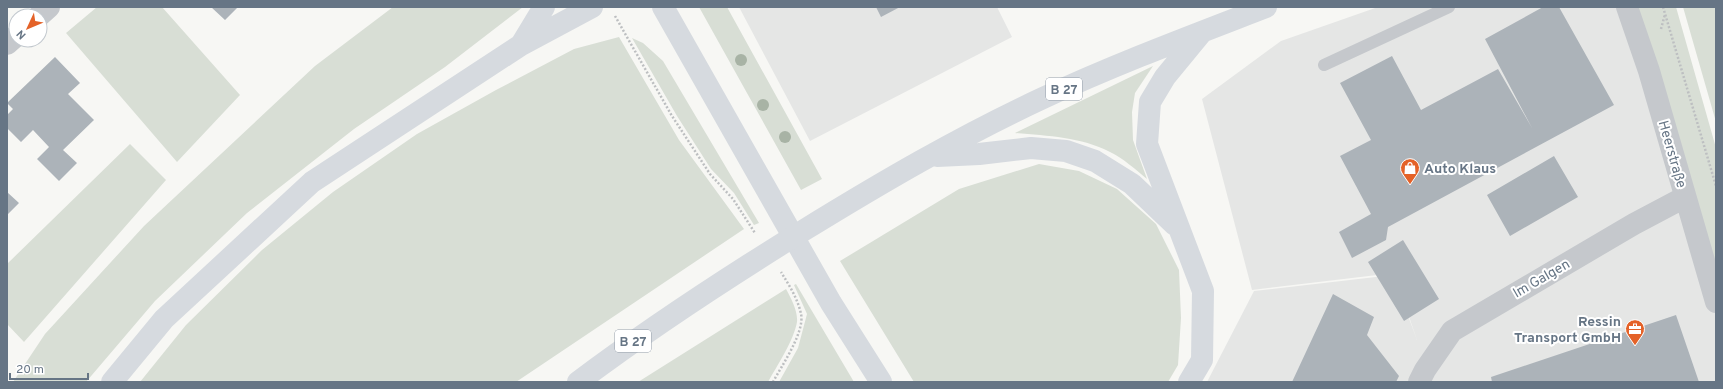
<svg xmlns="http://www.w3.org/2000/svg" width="1723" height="389" viewBox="0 0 1723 389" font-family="Overpass,sans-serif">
<rect width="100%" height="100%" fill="#f7f7f4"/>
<path fill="#e5e6e5" d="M739,7H997L1012,37L810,141Z
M1378,7H1623L1716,312V382H1207L1254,291L1393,275L1417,340L1394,273L1252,290L1202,99L1281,41Z"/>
<path fill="#d8ded5" d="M97,7H162L240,95L177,162L66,33Z
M393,7H523L445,67L354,129L247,213L155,301L86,382H13L45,334L144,226L315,66Z
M699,7H727L822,179L801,190Z
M1632,7H1676L1716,148V278Z
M1683,7H1716V122Z
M619,37L679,140L744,229L516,382H140L186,325L262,250L333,192L417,134L496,90L574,49Z
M632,38L643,43L663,61L759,223L754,225L734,193L711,169L677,116Z
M1153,66L1135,93L1132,112L1133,140L1147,179C1136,170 1123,158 1110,152C1081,137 1047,136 1015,133Z
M130,144L166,180L24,342L7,324V264Z
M1039,164L1079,171L1117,189L1156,224L1179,270L1181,318L1178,365L1168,382H914L840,261L959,189Z
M796,284L854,382H779L798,348L807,314L794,285Z
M786,289C791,298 798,311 797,322C794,340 777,366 768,382H638Z"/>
<path fill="#acb3b9" d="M211,7H238L225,20Z
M876,7H900L881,17Z
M1543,7H1559L1614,105L1388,227L1386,240L1352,258L1339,232L1371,214L1340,156L1371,140L1340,83L1392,56L1421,110L1498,69L1532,128L1485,39Z
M55,57L80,83L68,94L94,120L63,150L77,163L59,181L37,159L49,147L33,130L21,142L7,128V115L13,109L7,103Z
M1554,156L1578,197L1510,236L1487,195Z
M7,192L19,203L7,215Z
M1403,240L1439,299L1404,321L1368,262Z
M1333,294L1374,317L1367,335L1399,376L1396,382H1292Z
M1676,315L1699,382H1492L1491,377Z"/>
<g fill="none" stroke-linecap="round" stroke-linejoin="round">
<path stroke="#bdbfc1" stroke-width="2.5" stroke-dasharray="2 2" stroke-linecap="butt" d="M1663,7L1716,186
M615,16L672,116L710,174L733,199L755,233
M1661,29L1665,14
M773,382C781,367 805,332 801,314C798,299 789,285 781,272"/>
<path stroke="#c5c8cc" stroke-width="12" d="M1324,65L1449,7"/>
<path stroke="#c5c8cc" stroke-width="22" d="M1627,7L1649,71L1716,302
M39,16L49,7
M7,44L16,36
M1419,382L1425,370L1452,331L1634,224L1685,197"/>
<path stroke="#d6dadf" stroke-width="22" d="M663,7L831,303L881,382"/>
<path stroke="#d6dadf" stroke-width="22" d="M521,45L544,7
M937,156L979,154L1031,148L1066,151L1095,161L1132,184L1175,225
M112,382L164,319L312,182L521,45L592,7
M578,382C650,328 725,279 801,232C879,184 959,137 1043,98C1116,64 1191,36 1266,7
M1189,382L1202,360L1203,291L1147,144L1150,102L1165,77L1202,32"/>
</g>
<g fill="#a8b3a5">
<circle cx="741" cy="60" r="6"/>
<circle cx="763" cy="105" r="6"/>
<circle cx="785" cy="137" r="6"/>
</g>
<defs>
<symbol id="shop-pin" viewBox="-11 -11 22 30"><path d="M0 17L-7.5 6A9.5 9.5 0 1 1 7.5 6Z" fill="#e46228" stroke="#fff"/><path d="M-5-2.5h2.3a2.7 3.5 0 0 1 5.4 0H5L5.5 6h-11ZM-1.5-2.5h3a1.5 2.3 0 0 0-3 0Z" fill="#fff"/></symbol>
<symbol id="office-pin" viewBox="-11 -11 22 30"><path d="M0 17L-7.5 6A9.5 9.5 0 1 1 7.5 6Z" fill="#e46228" stroke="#fff"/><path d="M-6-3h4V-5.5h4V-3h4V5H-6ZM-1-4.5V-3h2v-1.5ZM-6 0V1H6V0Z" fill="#fff"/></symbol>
</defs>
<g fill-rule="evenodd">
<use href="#shop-pin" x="1399" y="157" width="22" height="30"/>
<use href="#office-pin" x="1624" y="318" width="22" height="30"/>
</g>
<g text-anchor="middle" stroke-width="4" stroke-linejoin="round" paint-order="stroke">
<g fill="#fff" stroke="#949eaa" stroke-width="1">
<rect x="1046" y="78" width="36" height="22" rx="3"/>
<rect x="615" y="330" width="36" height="22" rx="3"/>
</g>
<g font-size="13" font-weight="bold" fill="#667585">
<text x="1064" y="94">B 27</text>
<text x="633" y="346">B 27</text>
</g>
<g font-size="14" fill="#667585" stroke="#fff">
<text transform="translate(1673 154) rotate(74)" y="5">Heerstraße</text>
<text transform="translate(1541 278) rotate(-30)" y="5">Im Galgen</text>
</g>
<g font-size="14" font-weight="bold" fill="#667585" stroke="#fff" text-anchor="start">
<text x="1424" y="173">Auto Klaus</text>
<text x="1621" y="326" text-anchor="end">Ressin<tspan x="1621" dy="16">Transport GmbH</tspan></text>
</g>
</g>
<rect width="1723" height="389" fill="none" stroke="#667585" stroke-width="16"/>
<g transform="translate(28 28) rotate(226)"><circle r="19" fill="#ffffff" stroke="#c2c8ce"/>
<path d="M0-3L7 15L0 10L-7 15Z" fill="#e46228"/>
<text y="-6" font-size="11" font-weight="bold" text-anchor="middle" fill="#667585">N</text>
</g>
<path d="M10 373v6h78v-6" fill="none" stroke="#667585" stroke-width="2"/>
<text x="16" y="373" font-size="12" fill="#667585" stroke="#ffffff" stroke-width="3" paint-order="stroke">20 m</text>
</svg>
